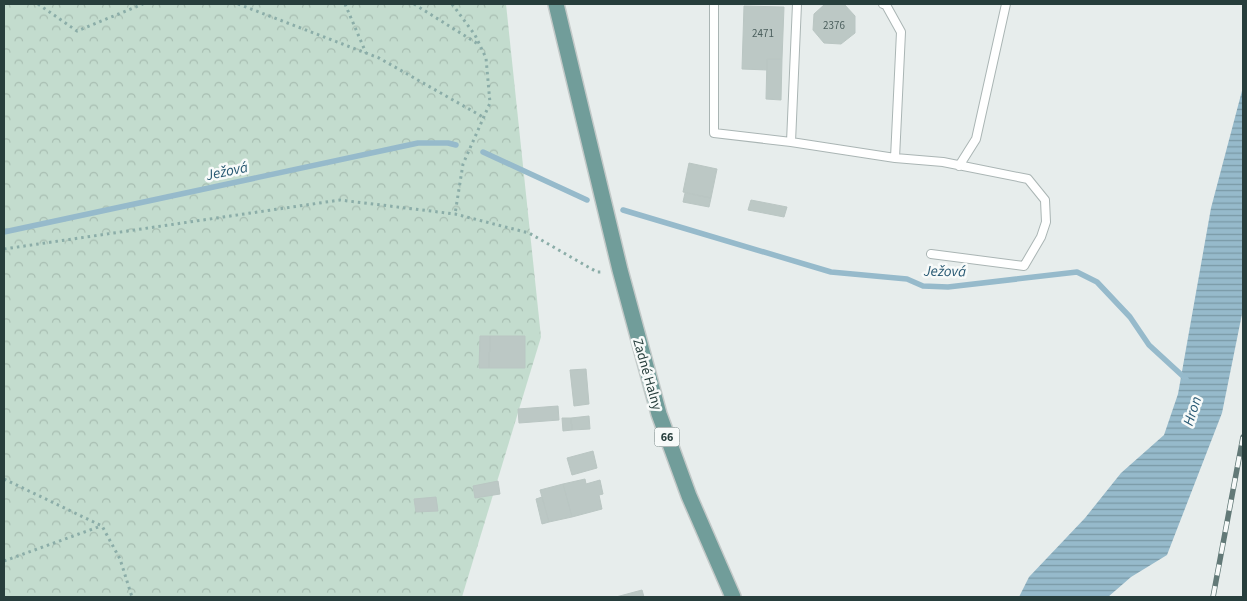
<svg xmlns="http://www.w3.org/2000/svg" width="1247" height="601" viewBox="0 0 1247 601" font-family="'Source Sans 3',sans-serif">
<defs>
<pattern id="forest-crowns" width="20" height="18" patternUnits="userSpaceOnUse" patternTransform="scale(1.25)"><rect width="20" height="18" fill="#c3dcce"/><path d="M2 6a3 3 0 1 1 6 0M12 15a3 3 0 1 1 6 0" fill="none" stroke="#a8beb2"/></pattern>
<pattern id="water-rules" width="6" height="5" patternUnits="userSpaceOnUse" patternTransform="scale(1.25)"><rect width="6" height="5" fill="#96bacb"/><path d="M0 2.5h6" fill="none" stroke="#7a99a6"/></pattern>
</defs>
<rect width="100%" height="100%" fill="#e7edec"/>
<path fill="url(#forest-crowns)" d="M4,4H506L541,337L462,597H4Z"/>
<path fill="url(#water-rules)" d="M1243,87V309L1222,413L1167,555L1131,577L1108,597H1019L1029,577L1085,518L1121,473L1164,435L1178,394L1211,208Z"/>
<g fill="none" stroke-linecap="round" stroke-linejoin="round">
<path stroke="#96bacb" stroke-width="5.5" d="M483,152L587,200
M623,210L831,272L907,279L923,286L948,287L1077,272L1097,282L1130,317L1149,345L1186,379
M4,232L418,143H448L456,145"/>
</g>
<path fill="#bcc8c5" stroke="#bac6c3" d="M825,4H844L855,16V33L841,44L824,43L813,30L814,14Z
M744,6L784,7L782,59H767V70L742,69Z
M767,59H782L781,100L766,99Z
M689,163L717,169L711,198L683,192Z
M685,193L711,198L709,207L683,202Z
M751,200L787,207L784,217L748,210Z
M480,336H490L489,368H479Z
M490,336H525V368H489Z
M586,369L589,404L574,406L570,370Z
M558,406L559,420L519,423L518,409Z
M589,416L590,429L572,430L571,418Z
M562,418H571L572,430L563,431Z
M593,451L597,468L572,475L567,458Z
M585,479L586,484L600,480L603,494L599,495L602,509L572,517L563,484Z
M498,481L500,494L475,498L473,486Z
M563,484L572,517L549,522L540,490Z
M436,497L438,511L416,512L414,499Z
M542,497L549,522L542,524L536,499Z
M642,590L644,597H616Z"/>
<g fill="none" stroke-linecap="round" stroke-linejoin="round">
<defs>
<path id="lane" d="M714,4V133L791,142L797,4
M791,142L895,158L901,32L886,5L883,4
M895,158L943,162L1028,179L1045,200L1046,222L1041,237L1024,266L931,254
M959,166L976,139L1006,4"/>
<path id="primary" d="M556,4L620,270L659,414L689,496L733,597"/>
</defs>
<use href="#lane" stroke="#aab5b4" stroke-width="10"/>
<use href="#primary" stroke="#c3c9c8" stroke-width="18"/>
<path stroke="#8bada8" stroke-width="3" stroke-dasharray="2.5 4" stroke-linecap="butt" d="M38,4L77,31L143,4
M238,4L379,58L483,117
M345,4L366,53
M414,4L478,44
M452,4L475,35L486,58L490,103L463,164L455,214
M4,249L340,200L455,214L529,233L597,272H603
M4,479L102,526L120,559L132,597
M4,561L101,526"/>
<use href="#lane" stroke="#fff" stroke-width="8"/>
<use href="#primary" stroke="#719d9a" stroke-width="15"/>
<defs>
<path id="rail" d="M1213,597L1243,437"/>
</defs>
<use href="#rail" stroke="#627977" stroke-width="5.5"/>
<use href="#rail" stroke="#f7faf9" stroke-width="4" stroke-dasharray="11" stroke-linecap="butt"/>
</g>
<g text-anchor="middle" stroke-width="5" stroke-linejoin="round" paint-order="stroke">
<g font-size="11" fill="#4c605e">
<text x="834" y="29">2376</text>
<text x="763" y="37">2471</text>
</g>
<rect fill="#f7faf9" stroke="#657675" stroke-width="1" x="654.5" y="427.5" width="25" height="19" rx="4"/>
<g font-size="12" font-weight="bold" fill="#273e3c">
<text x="667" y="441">66</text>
</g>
<g font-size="14" fill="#273e3c" stroke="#f7faf9">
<text transform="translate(648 374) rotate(74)" y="5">Zadné Halny</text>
</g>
<g font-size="15" font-style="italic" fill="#285973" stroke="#f7faf9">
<text transform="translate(227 171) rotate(-12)" y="5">Ježová</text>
<text transform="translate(945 271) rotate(1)" y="5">Ježová</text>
<text transform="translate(1192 411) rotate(-72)" y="5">Hron</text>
</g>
</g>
<rect width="1247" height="601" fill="none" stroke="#273e3c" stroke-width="10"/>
</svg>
